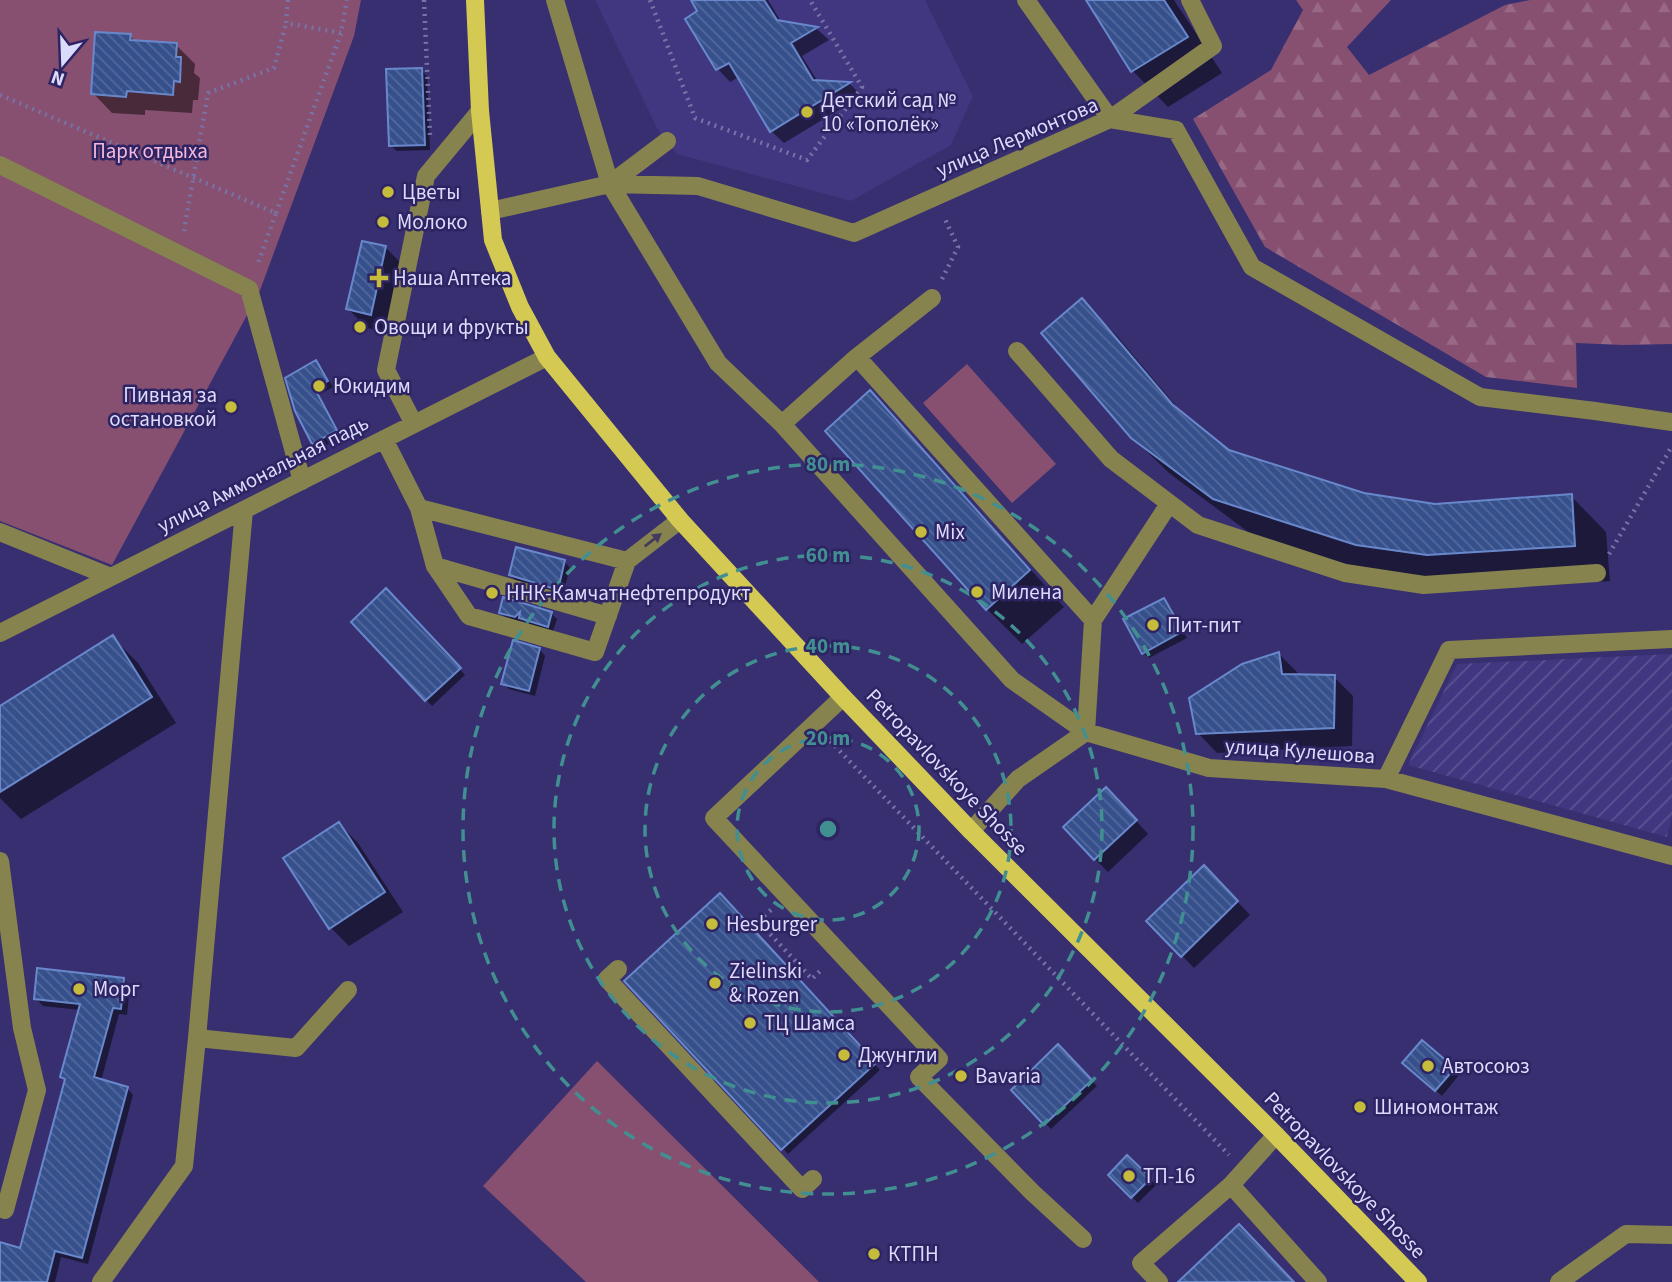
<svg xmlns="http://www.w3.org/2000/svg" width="1672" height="1282" viewBox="0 0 1672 1282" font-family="'Source Sans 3',sans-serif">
<defs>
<pattern id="industrial-furrows" width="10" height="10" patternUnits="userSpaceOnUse" patternTransform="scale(1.75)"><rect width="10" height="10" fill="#403780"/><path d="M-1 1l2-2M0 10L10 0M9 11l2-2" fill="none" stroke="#5b5393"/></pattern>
<pattern id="forest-firs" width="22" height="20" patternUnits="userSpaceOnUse" patternTransform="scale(1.75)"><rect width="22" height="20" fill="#875070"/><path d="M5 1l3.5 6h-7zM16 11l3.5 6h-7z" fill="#976985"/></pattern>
<pattern id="building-back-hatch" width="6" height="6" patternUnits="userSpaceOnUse" patternTransform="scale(1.75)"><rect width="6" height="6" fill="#36508c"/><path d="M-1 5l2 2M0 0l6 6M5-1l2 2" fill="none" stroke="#52699d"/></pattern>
</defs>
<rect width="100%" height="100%" fill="#372f70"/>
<path fill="#403780" d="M595,0H925L973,96L951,145L851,201L677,154L657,128Z"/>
<path fill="url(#industrial-furrows)" d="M1672,654V816L1667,837L1408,765L1457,664Z"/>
<path fill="#875070" d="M0,0H361L354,36L259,293L112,565L0,521Z
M967,364L1056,464L1012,503L923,403Z
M597,1061L819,1282H586L483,1186Z"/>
<path fill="url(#forest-firs)" d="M1296,0H1391L1347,47L1369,75L1505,5L1530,0H1672V344L1623,345L1576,343L1577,388L1486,377L1265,247L1193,119L1271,70L1303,10Z"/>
<path fill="#0007" d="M693,0H768L782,23L817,29L829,40L802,56L818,82L850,84L862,96L784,143L771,131L739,77L730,82L718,69L687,19L700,12Z
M1088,0H1174L1222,73L1168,107L1133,71Z
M130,36L136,42L176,45L195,64L194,73L200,78L198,100H193L192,113L145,110V115L112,113L93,93Z
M421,70L427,76L430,150L397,151L391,146Z
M386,248L405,267L390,333L367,328L348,309Z
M1082,301L1117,336L1187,419L1228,451L1363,494L1435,506L1571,496L1606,532L1610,581L1464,590L1393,579L1251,534L1169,473L1132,437Z
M316,362L322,368L333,387L319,395L342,437L319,449L314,443L296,410Z
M870,393L905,428L1064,607L1022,644L987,609Z
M565,562L570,568L563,594L516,581L510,575Z
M386,591L465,675L432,706L353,622Z
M504,600L551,613L557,619L553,631L526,624L523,621L521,622L506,618L500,612Z
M1164,600L1170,606L1187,638L1149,658L1143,653Z
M113,638L138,663L176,723L21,819L0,798V708Z
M540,650L545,656L535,696L509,689L503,683Z
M1279,654L1298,673V676L1334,677L1353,696L1352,746L1217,753L1198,733Z
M1119,802L1148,834L1108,872L1095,859Z
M339,824L358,843L403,912L349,946L330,927Z
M1217,880L1250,915L1194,968L1148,921Z
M720,896L880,1070L788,1154L627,981Z
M124,980L130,986L127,1015L119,1014L101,1081L127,1088L133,1095L88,1264L61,1257L55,1282H0V1244L21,1250L66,1081L62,1077L80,1010L43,1006L36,999Z
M1058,1047L1097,1086L1051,1129L1013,1090Z
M1410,1068L1453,1070L1459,1075L1442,1096Z
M1127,1157L1156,1185L1138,1203L1110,1175Z"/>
<path fill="url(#building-back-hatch)" stroke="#6988cc" stroke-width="2" d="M691,0H764L777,20L818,27L791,43L813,80L851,82L770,132L729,63L716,70L685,19L697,11Z
M1086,0H1164L1188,37L1131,72Z
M95,32L131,34L130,40L177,43L176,57H181L180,82L174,81L173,95L127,91L126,97L91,94Z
M422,68L425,145L389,146L386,69Z
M362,241L386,246L371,315L346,309Z
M1082,298L1172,404L1229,450L1364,493L1435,504L1572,494L1575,546L1427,555L1356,545L1213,499L1131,438L1041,333Z
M316,360L328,381L315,389L337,430L312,444L295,411L285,378Z
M870,390L1030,570L986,610L825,431Z
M516,547L565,560L558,590L509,575Z
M386,588L461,668L425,701L351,622Z
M503,597L552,612L548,627L519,618L520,612L515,617L499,613Z
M1164,598L1183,631L1142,654L1123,619Z
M113,635L152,697L0,792V706Z
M513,640L540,648L529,691L501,684Z
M1279,652L1282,674L1335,675L1334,728L1196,734L1189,698L1242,664Z
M1106,787L1137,820L1094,860L1063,827Z
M339,822L385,892L329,929L283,858Z
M1204,865L1238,901L1181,957L1146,921Z
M720,893L876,1063L781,1150L624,981Z
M37,968L124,978L121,1009L113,1008L94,1077L128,1087L82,1258L55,1251L47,1282H0V1242L20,1248L65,1079L60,1077L80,1004L34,999Z
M1422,1040L1455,1068L1435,1091L1402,1063Z
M1058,1044L1092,1080L1044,1125L1011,1090Z
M1127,1155L1151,1178L1131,1198L1108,1175Z
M1239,1224L1294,1282H1178Z"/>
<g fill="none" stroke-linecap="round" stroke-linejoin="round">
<path stroke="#7873a7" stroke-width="4.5" stroke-dasharray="2 5" stroke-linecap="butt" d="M288,0L286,23L341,33
M424,0L430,135
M650,0L695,118L807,160L862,87L810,0
M0,95L276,213L257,266
M276,213L341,33L347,0
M184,231L208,93L274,68L286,23
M942,279L958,247L944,217
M1609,554L1672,446
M830,741L1229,1155
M771,910L758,921L812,979L823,968"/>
<path stroke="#87834e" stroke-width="18" d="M555,0L610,184L718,363L782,424
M1026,0L1110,119L1213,46L1190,0
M0,165L249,289L302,481
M610,184L667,141
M490,211L610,184L698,186L854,233L1110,119L1176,130L1252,267L1480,397L1595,411L1672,422
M932,298L857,357L782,424L1012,680L1086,732L1209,768L1386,779L1449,650L1672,639
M1017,351L1111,459L1198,525L1345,573L1424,585L1597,573
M857,357L1093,620L1086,732
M414,424L386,370L426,176L480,111
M384,439L419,508L435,566L469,616L595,652L627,561L680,520
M419,508L627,561
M0,532L111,577
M435,566L608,616
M1093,620L1169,504
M0,633L547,357
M843,697L714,818L939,1059L919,1077L1032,1192L1083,1239
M1386,779L1672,856
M971,831L1018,779L1086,732
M0,861L22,1028L37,1090L5,1210
M618,969L607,979L802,1189L813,1179
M197,1038L296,1048L348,990
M1276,1135L1231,1185L1318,1282
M101,1282L184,1166L197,1038L244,510
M1159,1282L1141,1263L1231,1185
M1559,1282L1626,1234L1672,1235"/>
<path stroke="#d3c953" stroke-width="18" d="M475,0L480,111L493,240L520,307L547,357L680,520L843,697L971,831L1276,1135L1418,1282"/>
</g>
<defs><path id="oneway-solid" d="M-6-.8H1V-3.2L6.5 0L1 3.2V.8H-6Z" transform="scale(1.75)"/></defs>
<use fill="#443c5e" href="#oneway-solid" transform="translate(653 540) rotate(-38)"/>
<g fill="none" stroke="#428f91" stroke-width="3.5" stroke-dasharray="12 9">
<circle cx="828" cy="829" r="91"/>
<circle cx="828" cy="829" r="183"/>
<circle cx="828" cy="829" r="274"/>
<circle cx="828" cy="829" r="365"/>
</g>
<g fill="#c6bc3c" stroke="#2e2464" stroke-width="2.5">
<circle cx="807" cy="112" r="7"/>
<circle cx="388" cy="192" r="7"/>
<circle cx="383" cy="222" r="7"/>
<path d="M375.5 267.5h7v7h7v7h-7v7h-7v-7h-7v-7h7z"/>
<circle cx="360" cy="327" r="7"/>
<circle cx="319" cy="386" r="7"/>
<circle cx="231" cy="407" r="7"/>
<circle cx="921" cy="532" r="7"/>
<circle cx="977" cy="592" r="7"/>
<circle cx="492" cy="593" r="7"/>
<circle cx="1153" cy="625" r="7"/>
<circle cx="712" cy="924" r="7"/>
<circle cx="715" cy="983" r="7"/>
<circle cx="79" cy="989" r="7"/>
<circle cx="750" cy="1023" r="7"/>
<circle cx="844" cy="1055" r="7"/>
<circle cx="1428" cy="1066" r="7"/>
<circle cx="961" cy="1076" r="7"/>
<circle cx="1360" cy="1107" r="7"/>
<circle cx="1129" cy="1176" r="7"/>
<circle cx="874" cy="1254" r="7"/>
</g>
<g text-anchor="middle" stroke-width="5" stroke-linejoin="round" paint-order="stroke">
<g font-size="21" fill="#dbdbfb" stroke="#2e2464" text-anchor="start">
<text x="821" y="107">Детский сад №<tspan x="821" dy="24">10 «Тополёк»</tspan></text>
<text x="402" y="199">Цветы</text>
<text x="397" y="229">Молоко</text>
<text x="393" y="285">Наша Аптека</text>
<text x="374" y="334">Овощи и фрукты</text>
<text x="333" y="393">Юкидим</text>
<text x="217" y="402" text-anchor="end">Пивная за<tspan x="217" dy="24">остановкой</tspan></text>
<text x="935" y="539">Mix</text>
<text x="991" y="599">Милена</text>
<text x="506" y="600">ННК-Камчатнефтепродукт</text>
<text x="1167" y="632">Пит-пит</text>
<text x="726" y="931">Hesburger</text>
<text x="729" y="978">Zielinski<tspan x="729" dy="24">&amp; Rozen</tspan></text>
<text x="93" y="996">Морг</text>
<text x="764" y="1030">ТЦ Шамса</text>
<text x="858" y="1062">Джунгли</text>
<text x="1442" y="1073">Автосоюз</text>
<text x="975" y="1083">Bavaria</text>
<text x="1374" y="1114">Шиномонтаж</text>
<text x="1143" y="1183">ТП-16</text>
<text x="888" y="1261">КТПН</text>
</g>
<g font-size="21" fill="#dbdbfb" stroke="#2e2464">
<text transform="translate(1017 137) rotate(-23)" y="7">улица Лермонтова</text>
<text transform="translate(263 474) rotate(-27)" y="7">улица Аммональная падь</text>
<text transform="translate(1300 751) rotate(4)" y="7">улица Кулешова</text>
<text transform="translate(947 772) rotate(46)" y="7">Petropavlovskoye Shosse</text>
<text transform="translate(1345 1175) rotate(46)" y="7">Petropavlovskoye Shosse</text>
</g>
<g font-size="21" fill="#f5bada" stroke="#2e2464">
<text x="150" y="158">Парк отдыха</text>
</g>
</g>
<circle cx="828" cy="829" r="10" fill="#428f91" stroke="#2e2464" stroke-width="3.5"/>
<g font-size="21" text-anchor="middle" font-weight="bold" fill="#428f91" stroke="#2e2464" stroke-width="5" stroke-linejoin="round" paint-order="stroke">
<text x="828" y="471">80 m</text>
<text x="828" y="562">60 m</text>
<text x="828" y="653">40 m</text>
<text x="828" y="745">20 m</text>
</g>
<g transform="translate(63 63) rotate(199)" stroke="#2e2464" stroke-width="5" paint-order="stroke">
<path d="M0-5L12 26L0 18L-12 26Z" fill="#dbdbfb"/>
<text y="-10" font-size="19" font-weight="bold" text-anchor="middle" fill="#dbdbfb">N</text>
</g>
</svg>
